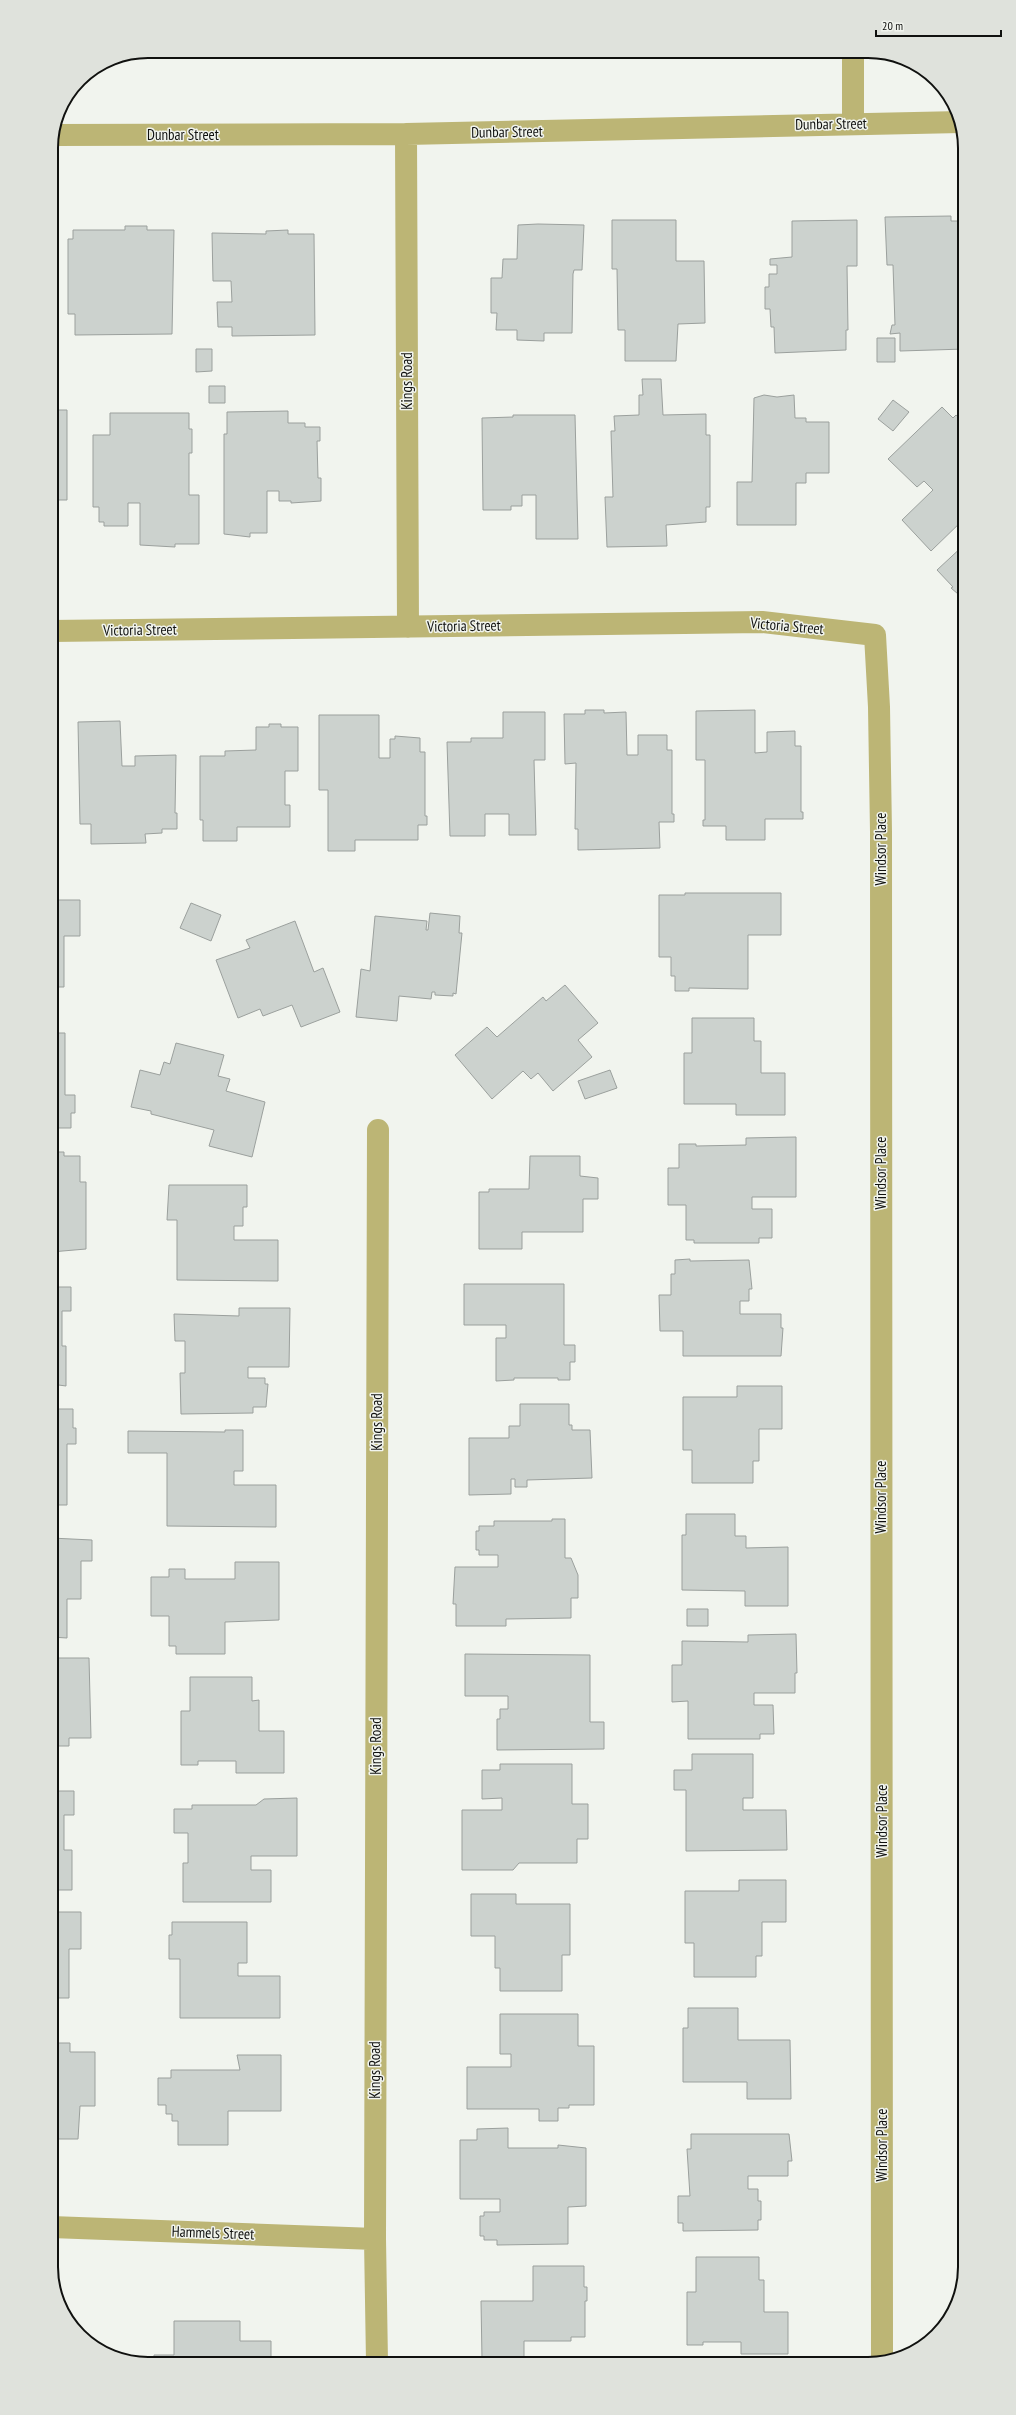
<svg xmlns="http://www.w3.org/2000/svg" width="1016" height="2415" viewBox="0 0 1016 2415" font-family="'PT Sans Narrow',sans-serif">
<rect width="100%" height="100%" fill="#f1f4ee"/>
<path fill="#ccd2ce" stroke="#9ba09d" d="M951,216V221H960L961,258H965V349L900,351V333L890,334L892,325H895L893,265H887L885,217Z
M612,220H676V261H704L705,323L678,324L676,361H625V330H618L617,269H612Z
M857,220V266H847L848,330H846V350L775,353L774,327H771L770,309H765V287H769V274H777V265H770V259L792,257V221Z
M538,224L584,225L582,270H574L573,274L572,333H544V341L517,340V330H496L497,313H491V278H502L503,259H517L518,225Z
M125,226H147V230H174L172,334L75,335V314H68V239H73V230H125Z
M288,230V234H314L315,335L232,336V327H218L217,302H232L231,281H213L212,233L266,234V231Z
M877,338H895V362H877Z
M196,349H212V371L196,372Z
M642,379H661L663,415L706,414V435H710V507H706V522L666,525L667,546L607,547L605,497H613L611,431H615L614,416L639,415V395H643Z
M209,386H225V403H209Z
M764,395L777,397L794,395L795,418H806V422H829V473H806V483H796V525H737V482H752L754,398Z
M893,400L909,412L893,431L878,419Z
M942,407L953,418L956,415L965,423V518L931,551L902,520L933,490L924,481L917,487L888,459Z
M51,410H67V500H51Z
M288,411V423H305V427H320V441H317L318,478H321V501L291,503V501H279V491H267V533H250V537L224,534V434H227V412Z
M110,413H189V429H192V453H189V495H199V544H175V547L140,545V503H128V526H104V522H99V507H93V435H110Z
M513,415H575L578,539H536V495H522V506H511V510H483L482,418L513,417Z
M965,544V600L951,588L953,587L937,570Z
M585,710H604V713L626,712L627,755H638V735H667V750H672V814H674V822H659L660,848L578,850V829H575L576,763L565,764L564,714H585Z
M755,710V753L767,752V732L795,731V746H801V812H803V819H765V840H726V826H703V820H705V760H696V711Z
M503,712H545V760H534L536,835H509V814H485V836H450L447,742H471V738H503Z
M319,715H379V758H390V739H395V736L420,738V752H425V816H427V825H418V840H355V851H328V790H319Z
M120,721L122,766H135V756L176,755L175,813H177V829H162V833L145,834L146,843L91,844V824H80L78,722Z
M269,724H281V727H298V771H285V805H290V827H237V841H203V820H200V756H225V751L256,750V727H269Z
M685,893H781V935H748V989L689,988V991H675V976H671V957H659V895H685Z
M51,900H80V936H64V987H51Z
M191,903L221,915L211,941L180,928Z
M430,913L460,916L459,933H462L456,994L453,993V996L435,995V992H432L431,999L399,996L397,1021L356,1017L361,969L370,971L375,916L427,921L426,930H428Z
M295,921L314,972L323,968L340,1012L301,1027L292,1005L263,1016L260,1009L238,1018L216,960L250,948L246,940Z
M565,985L598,1023L578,1040L592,1057L553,1091L538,1073L531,1079L523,1071L492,1099L455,1055L487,1027L497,1037L543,997L546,1001Z
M692,1018H754V1041H761V1073H785V1115H736V1104H684V1053H692Z
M51,1033H65V1095H75V1113H71V1128H51Z
M176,1043L224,1055L218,1076L230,1079L226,1091L265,1102L252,1157L209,1146L214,1130L151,1114V1111L131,1107L140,1070L160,1075L164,1062L170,1064Z
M610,1070L617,1088L585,1099L578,1081Z
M796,1137V1197H752V1209H772V1238H759V1243H694V1240H686V1205H668V1168H679V1144H696V1146L746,1145V1138Z
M52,1152H64V1156H80V1182H86V1249L51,1252Z
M530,1156H580V1176L598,1178V1199H583V1232H522V1249H479V1192H489V1189H529Z
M169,1185H247V1207H243V1226H234V1240H278V1281L177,1280V1220H167Z
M690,1259V1261L749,1260L752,1289H749V1301H740V1314H781V1328H783L781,1356H683V1331H660L659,1295H671V1274H675V1260Z
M464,1284H564V1345H575V1362H570V1380H558V1378H514V1380L496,1381V1338H506V1325H464Z
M51,1287H71V1311H62V1346H66V1386L51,1384Z
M239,1308H290L289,1367H248V1378H265V1384H268L266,1407H253V1413L181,1414L180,1373H185V1341H175L174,1314L239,1316Z
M963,1334H965V1351H963Z
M737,1386H782V1429H759V1461H753V1483H692V1450H683V1397H737Z
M520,1404H569V1425H572V1430H590L592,1478L527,1480V1487H515V1479H511V1494L469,1495V1438H509V1426H520Z
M55,1409H73V1428H76V1444H67V1505H51V1411H55Z
M225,1430H243V1471H234V1485H276V1527L167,1526V1453H128V1431L225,1432Z
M686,1514H735V1536H746V1548L788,1547V1606H745V1591L682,1590V1535H686Z
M552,1519H565V1558H571L578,1575V1598H571V1618L506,1619V1626H456V1604H453L455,1567H498V1555H479V1550H476V1531H479V1526H494V1521H552Z
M51,1538L92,1540V1561H81V1599H67V1638L51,1637Z
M235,1562H279V1620L225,1622V1654H176V1646H169V1616H151V1577H169V1569H185V1579H235Z
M687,1609H708V1626H687Z
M796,1634L797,1673H795V1693H754V1705H773L774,1734H760V1739H688V1701L672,1702V1665H682V1641L748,1642V1635Z
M465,1654L590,1655V1722H604V1749L497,1750V1719H500V1709H508V1696H465Z
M51,1658H89L91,1738H69V1746H51Z
M190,1677H252V1701L259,1700V1731H284V1773H236V1761H198V1765H181V1711H190Z
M692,1754H753V1798H743V1810H786L787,1850L686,1851V1790H674V1770H692Z
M500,1764H572V1804H588V1839H577V1863H519L513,1870H462V1810H502V1798L482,1799V1770H500Z
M51,1791H74V1815H64V1850H72V1890H51Z
M297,1798V1856H251V1870H271V1902H183V1863H188V1833H174V1809H192V1805H256L264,1799Z
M739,1880H786V1922H762V1956H756V1977H694V1943H685V1891H739Z
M471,1894H516V1904H570V1955H562V1991H500V1968H495V1936H471Z
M51,1912H81V1949H69V1998H51Z
M172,1922H247V1963H238V1976H280V2018H180V1959H169V1935H172Z
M688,2008H738V2040H790L791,2099H747V2082H683V2028H688Z
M500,2014H578V2046H594V2105H569V2108H558V2121H539V2109H467V2067H511V2054H500Z
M51,2043H70V2052H95V2106H80L78,2139H51Z
M237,2055H281V2111H228V2145H178V2121H172V2114H166V2105H158V2078H171V2070H240Z
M508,2128V2148H558V2145L586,2148V2206L568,2207V2244L497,2245V2240H484V2236H480V2216H484V2212H500V2199H460V2140H477V2129Z
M691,2134H789L792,2161H788V2176H748V2189H758V2201H761V2220H758V2230L683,2231V2223H678V2196H690L687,2149H691Z
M696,2257H759V2280H764V2312H788V2354H741V2342H703V2345H687V2292H696Z
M533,2266H584V2287H587V2301H585V2337H571V2341H524V2359H482L481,2301H533Z
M174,2321H240V2341H271V2363L154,2364V2355H174Z"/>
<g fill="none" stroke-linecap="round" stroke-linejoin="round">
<path stroke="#bcb575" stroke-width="22" d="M853,51V123
M406,134L408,627
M53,135L406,134L961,122
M51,631L762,622L875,635L879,707L881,832L882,2359
M51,2227L375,2239
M377,2362L375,2239L378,1130"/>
</g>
<g text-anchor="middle" stroke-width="3" stroke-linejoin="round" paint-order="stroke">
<g font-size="15" fill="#10110f" stroke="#f1f4ee">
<text transform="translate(831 124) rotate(-1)" y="5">Dunbar Street</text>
<text transform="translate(507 132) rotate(-1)" y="5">Dunbar Street</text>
<text x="183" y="140">Dunbar Street</text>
<text transform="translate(407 381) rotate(-90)" y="5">Kings Road</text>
<text transform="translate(464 626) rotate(-1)" y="5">Victoria Street</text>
<text transform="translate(787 626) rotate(5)" y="5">Victoria Street</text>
<text transform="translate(140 630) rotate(-1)" y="5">Victoria Street</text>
<text transform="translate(881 849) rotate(-90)" y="5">Windsor Place</text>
<text transform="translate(881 1173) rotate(-90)" y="5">Windsor Place</text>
<text transform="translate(377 1422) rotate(-90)" y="5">Kings Road</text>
<text transform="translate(881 1497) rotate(-90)" y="5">Windsor Place</text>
<text transform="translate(376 1746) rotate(-90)" y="5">Kings Road</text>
<text transform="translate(882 1821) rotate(-90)" y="5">Windsor Place</text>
<text transform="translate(375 2070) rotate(-90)" y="5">Kings Road</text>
<text transform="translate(882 2145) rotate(-90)" y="5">Windsor Place</text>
<text transform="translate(213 2233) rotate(2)" y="5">Hammels Street</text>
</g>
</g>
<path d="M0 0H1016V2415H0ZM148 58H868A90 90 0 0 1 958 148V2267A90 90 0 0 1 868 2357H148A90 90 0 0 1 58 2267V148A90 90 0 0 1 148 58Z" fill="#dfe2dc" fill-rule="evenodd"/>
<path fill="none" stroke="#10110f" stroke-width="2" d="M148 58H868A90 90 0 0 1 958 148V2267A90 90 0 0 1 868 2357H148A90 90 0 0 1 58 2267V148A90 90 0 0 1 148 58Z"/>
<path d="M876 30v6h125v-6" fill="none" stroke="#10110f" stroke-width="2"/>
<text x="882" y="30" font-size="12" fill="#10110f" stroke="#f1f4ee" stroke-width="3" paint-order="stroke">20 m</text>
</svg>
